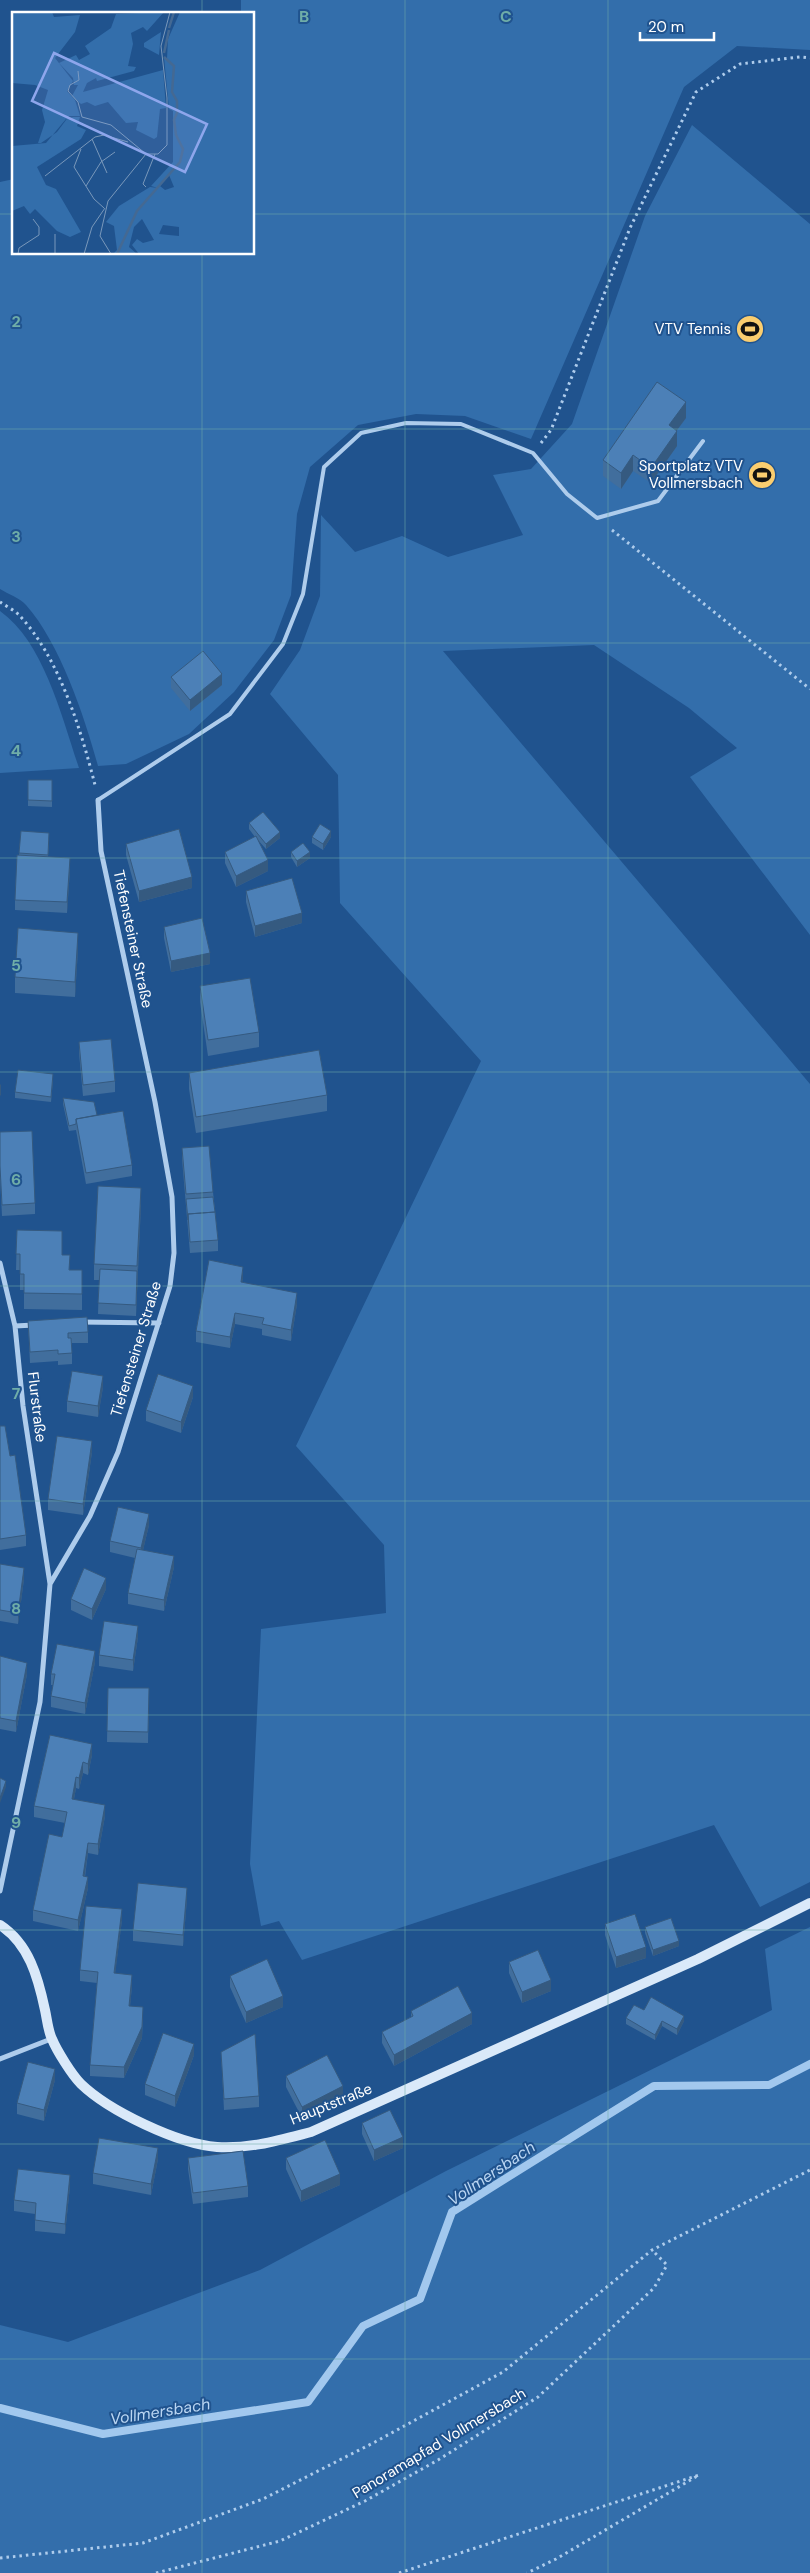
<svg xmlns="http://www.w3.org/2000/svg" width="810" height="2573" viewBox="0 0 810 2573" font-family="'DM Sans',sans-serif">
<rect width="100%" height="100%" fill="#20538e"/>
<path fill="#336eab" d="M241,0H810V50L737,46L684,87L531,439L465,416L416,414L358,425L310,467L297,514L291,595L274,640L234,692L189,734L126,764L98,766C85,718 60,643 26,605C20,598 8,594 0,589V182L14,179V254H254V14H241Z
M692,125L810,224V935L690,777L737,748L689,708L594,645L443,651L810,1084V1882L760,1907L714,1825L302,1960L279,1921L261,1926L250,1864L261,1629L386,1613L384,1545L296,1446L481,1061L340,903L338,775L270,694L300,650L320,596L321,515L355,552L402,536L448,557L523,535L493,475L531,469L572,424L645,216Z
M0,611C44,642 62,718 79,768L0,773Z
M810,1927V2573H0V2325L68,2342L260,2270L446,2171L772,2010L765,1949Z"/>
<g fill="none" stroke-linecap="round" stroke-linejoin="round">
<path stroke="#a2c8ee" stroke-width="8" d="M0,2408L103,2434L308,2402L363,2326L420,2299L452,2212L654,2086L769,2085L810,2064"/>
<path stroke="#aeccec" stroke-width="3" stroke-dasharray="2.5 4" stroke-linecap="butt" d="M541,443L551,430L630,228L696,92L740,64L800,57L810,58
M612,530L810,689
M0,602C6,606 14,610 19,615C59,657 81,730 95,785
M0,2558L143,2543L263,2499L375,2442L503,2372L652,2250L810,2170
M156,2573L280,2541L365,2501L438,2460L538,2397L654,2288L667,2265L652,2250
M399,2573L699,2475L556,2559L527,2573"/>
<path stroke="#aeccec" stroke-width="4" d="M98,800L230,714L283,644L303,594L324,467L361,433L406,423L461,424L533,453L567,494L597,518L658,501L703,441"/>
<path stroke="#aeccec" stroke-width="5" d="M0,1263L15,1326L23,1406L50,1584
M80,1322L159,1323
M15,1326L34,1325
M0,1891L40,1702L50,1584L90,1516L118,1452L170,1286L174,1253L172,1197L155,1102L101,851L98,800
M0,2059L51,2039"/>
<path stroke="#dae9f9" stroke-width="10" d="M0,1925C29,1944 38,1977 45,2010C47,2019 48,2031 52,2039C57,2051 72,2075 81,2084C109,2111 178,2144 217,2147C250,2149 280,2140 311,2132L698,1959L810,1903"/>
</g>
<path fill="#416e9d" d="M686,418L677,430V446L651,483L633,471L621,489L603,476V460Z
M171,677L222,685L190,711L171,688Z
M28,780H52V807L28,806Z
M249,823L280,838L266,849L257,839L268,871L236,887L225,863V852L255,837L249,829Z
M21,831L49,839L48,857L70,869L67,913L15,910V900Z
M312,837H331L323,850L312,843Z
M126,844L192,888L139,902L126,855Z
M291,852L310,858L297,867L291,857Z
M246,891L302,923L255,937L246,902Z
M164,927L210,964L171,972L164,938Z
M78,949L75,997L15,993V977Z
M200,986L259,1032V1047L208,1056L200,1002Z
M79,1042L115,1081V1092L83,1096L79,1053Z
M189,1073L327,1095V1111L196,1133L189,1089Z
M53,1080L51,1102L15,1098V1092Z
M63,1098L97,1115L132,1165V1176L86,1184L76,1130L69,1131L63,1104Z
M0,1132L35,1203V1214L2,1216L0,1177Z
M182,1148L213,1192L218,1240V1251L190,1253L182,1159Z
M141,1204L136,1316L98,1314L99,1280H94V1264Z
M17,1230L62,1255L70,1270H82V1310L24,1309V1290H20V1270H16Z
M243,1278L242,1282L297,1304L291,1341L262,1335V1329L235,1324L230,1348L196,1342V1331Z
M28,1321L88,1332V1343H72V1364L58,1365V1361L30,1363Z
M103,1387L98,1417L67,1412V1401Z
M193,1397L181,1433L146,1421V1410Z
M0,1426L10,1456L26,1535V1546L0,1550Z
M92,1452L83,1515L48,1510V1499Z
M149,1525L143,1550L174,1567L164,1611L128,1604V1593L135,1558L110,1552V1541Z
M0,1564L24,1579L18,1624L0,1621Z
M106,1589L92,1620L71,1610V1599Z
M138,1637L133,1671L99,1666V1655Z
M0,1656L27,1674L16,1732L0,1729Z
M95,1662L85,1714L51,1707V1696L53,1685H51V1674Z
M108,1688H149L148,1743L107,1742Z
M50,1735L92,1755L88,1775L83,1773L79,1789L76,1788L74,1799L105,1816L98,1855L88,1853L85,1877L88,1888L78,1931L33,1921V1910L62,1837L65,1823L34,1817V1806Z
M187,1899L183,1946L133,1941V1930Z
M122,1920L115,1973L132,1986L130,2006L143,2018L142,2038L124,2078L90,2076V2065L97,1983L80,1981V1970Z
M605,1924L646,1958L616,1968L605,1935Z
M645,1927L679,1946L653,1956L645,1933Z
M509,1962L551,1991L522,2003L509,1973Z
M230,1976L283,2007L246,2023L230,1987Z
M644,2010L684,2021L677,2035L662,2026L655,2040L626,2024V2018Z
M411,2011L472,2024L394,2066L382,2043V2032L411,2017Z
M221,2052L259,2096V2107L224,2110Z
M194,2055L175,2107L145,2095V2084Z
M286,2076L343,2097L302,2118L286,2087Z
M55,2080L44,2121L17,2114V2103Z
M362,2123L403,2148L374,2161L362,2134Z
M188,2158L248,2186V2197L193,2204L188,2169Z
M286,2158L340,2185L301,2202L286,2169Z
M158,2159L151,2195L93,2184V2173Z
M70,2186L65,2234L35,2231V2214L14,2211V2200Z"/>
<path fill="#355a80" d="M686,402V418L669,441V425Z
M677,431V446L651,483V468Z
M633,455V471L621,489V473Z
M222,674V685L190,711V700Z
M331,831V837L323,850V844Z
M280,832V838L266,849V844Z
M310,852V858L297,867V861Z
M70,858V869L67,913V902Z
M268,860V871L236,887V876Z
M192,877V888L139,902V891Z
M302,913V923L255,937V926Z
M78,933V949L75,997V982Z
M210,953V964L171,972V961Z
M53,1074V1080L51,1102V1097Z
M1,1084V1095L0,1096V1085Z
M141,1188V1204L136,1316V1305Z
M243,1267V1278L241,1293V1282Z
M297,1293V1304L291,1341V1330Z
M235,1313V1324L230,1348V1337Z
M103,1376V1387L98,1417V1406Z
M193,1386V1397L181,1433V1422Z
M92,1441V1452L83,1515V1504Z
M149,1514V1525L141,1559V1548Z
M174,1556V1567L164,1611V1600Z
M24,1568V1579L18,1624V1613Z
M106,1578V1589L92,1620V1609Z
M138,1626V1637L133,1671V1660Z
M95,1651V1662L85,1714V1703Z
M27,1663V1674L16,1732V1721Z
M92,1744V1755L88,1775V1764Z
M83,1762V1773L79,1789V1778Z
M76,1777V1788L72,1810V1799Z
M6,1781V1787L0,1803V1798Z
M105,1805V1816L98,1855V1844Z
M88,1843V1853L83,1887V1876Z
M88,1877V1888L78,1931V1920Z
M187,1888V1899L183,1946V1935Z
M122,1909V1920L114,1984V1973Z
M679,1941V1946L653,1956V1950Z
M646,1947V1958L616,1968V1957Z
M132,1975V1986L129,2017V2006Z
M551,1980V1991L522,2003V1992Z
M283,1996V2007L246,2023V2012Z
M143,2007L142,2038L124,2078V2067Z
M472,2013V2024L394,2066V2055Z
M684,2016V2021L677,2035V2029Z
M662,2021V2026L655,2040V2035Z
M194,2044V2055L175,2107V2096Z
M55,2069V2080L44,2121V2110Z
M343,2086V2097L302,2118V2107Z
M403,2137V2148L374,2161V2150Z
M158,2148V2159L151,2195V2184Z
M340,2174V2185L301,2202V2191Z
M70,2175V2186L65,2234V2224Z"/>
<path fill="#4c80b7" stroke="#355a80" d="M657,382L686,402L669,425L677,431L651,468L633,455L621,473L603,460Z
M203,651L222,674L190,700L171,677Z
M28,780H52V801L28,800Z
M263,812L280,832L266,844L249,823Z
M320,824L331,831L323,844L312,837Z
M179,829L192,877L139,891L126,844Z
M21,831L49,833L48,855L19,853Z
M256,836L268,860L236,876L225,852Z
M303,843L310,852L297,861L291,852Z
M17,855L70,858L67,902L15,900Z
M292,878L302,913L255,926L246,891Z
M202,918L210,953L171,961L164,927Z
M18,928L78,933L75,982L15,977Z
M250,978L259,1032L208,1040L200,986Z
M111,1039L115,1081L83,1085L79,1042Z
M319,1050L327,1095L196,1117L189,1073Z
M18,1070L53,1074L51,1097L15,1092Z
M63,1098L94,1102L97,1115L76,1119V1124L69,1126Z
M123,1111L132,1165L86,1173L76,1119Z
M32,1131L35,1203L2,1205L0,1166V1132Z
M209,1146L213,1192L186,1194L182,1148Z
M98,1186L141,1188L137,1266L94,1264Z
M213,1197L215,1212L188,1214V1220L186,1199Z
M215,1212L218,1240L190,1242L188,1214Z
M17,1230L62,1231V1255H70L69,1270H82V1294L24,1293V1274H20V1254H16Z
M209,1260L243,1267L241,1282L297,1293L291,1330L262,1324L264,1318L235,1313L230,1337L196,1331Z
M100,1269L137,1271L136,1305L98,1303Z
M87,1317L88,1332L68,1333V1338H71L72,1353L58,1354V1350L30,1352L28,1321Z
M72,1371L103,1376L98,1406L67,1401Z
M158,1374L193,1386L181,1422L146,1410Z
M0,1426H5L10,1456L15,1455L26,1535L0,1539Z
M57,1436L92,1441L83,1504L48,1499Z
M118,1507L149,1514L141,1548L110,1541Z
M137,1549L174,1556L164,1600L128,1593Z
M0,1564L24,1568L18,1613L0,1610Z
M84,1568L106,1578L92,1609L71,1599Z
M104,1621L138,1626L133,1660L99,1655Z
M57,1644L95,1651L85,1703L51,1696L55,1674H51Z
M0,1656L27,1663L16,1721L0,1718Z
M108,1688H149L148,1732L107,1731Z
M50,1735L92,1744L88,1764L83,1762L79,1778L76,1777L72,1799L105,1805L98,1844L88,1843L83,1876L88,1877L78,1920L33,1910L49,1834L62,1837L67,1812L34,1806Z
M0,1778L6,1781L0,1798Z
M138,1883L187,1888L183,1935L133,1930Z
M86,1906L122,1909L114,1973L132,1975L129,2006L143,2007L142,2027L124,2067L90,2065L98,1972L80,1970Z
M635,1914L646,1947L616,1957L605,1924Z
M671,1918L679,1941L653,1950L645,1927Z
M538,1950L551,1980L522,1992L509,1962Z
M267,1959L283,1996L246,2012L230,1976Z
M458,1986L472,2013L394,2055L382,2032L413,2016L411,2011Z
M651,1997L684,2016L677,2029L662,2021L655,2035L626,2018L634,2005L644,2010Z
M163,2033L194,2044L175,2096L145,2084Z
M255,2034L259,2096L224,2099L221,2052Z
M327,2055L343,2086L302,2107L286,2076Z
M28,2062L55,2069L44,2110L17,2103Z
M390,2110L403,2137L374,2150L362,2123Z
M99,2138L158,2148L151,2184L93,2173Z
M325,2140L340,2174L301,2191L286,2158Z
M243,2151L248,2186L193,2193L188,2158Z
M18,2169L70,2175L65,2224L35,2220L36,2203L14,2200Z"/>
<path fill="none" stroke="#6fada8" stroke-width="1" stroke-opacity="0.55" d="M202,0V14M405,0V2573M608,0V2573M0,214H14M254,214H810M202,254V2573M0,429H810M0,643H810M0,858H810M0,1072H810M0,1286H810M0,1501H810M0,1715H810M0,1930H810M0,2144H810M0,2359H810"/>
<defs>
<symbol id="stadium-disc" viewBox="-11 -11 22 22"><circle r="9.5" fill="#facd6f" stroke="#20538e"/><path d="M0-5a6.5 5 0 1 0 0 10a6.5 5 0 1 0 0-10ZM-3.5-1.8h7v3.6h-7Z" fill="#111"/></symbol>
</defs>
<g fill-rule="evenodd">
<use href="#stadium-disc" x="734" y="313" width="32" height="32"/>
<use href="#stadium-disc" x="746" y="459" width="32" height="32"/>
</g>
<g text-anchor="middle" stroke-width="4" stroke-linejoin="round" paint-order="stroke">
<g font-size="15" fill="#fff" stroke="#20538e" text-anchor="end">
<text x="731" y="334">VTV Tennis</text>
<text x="743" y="471">Sportplatz VTV<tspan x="743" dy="17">Vollmersbach</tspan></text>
</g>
<g font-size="15" fill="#fff" stroke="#20538e">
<text transform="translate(133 939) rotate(78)" y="5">Tiefensteiner Straße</text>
<text transform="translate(136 1349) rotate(-73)" y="5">Tiefensteiner Straße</text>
<text transform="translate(37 1407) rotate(83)" y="5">Flurstraße</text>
<text transform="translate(331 2104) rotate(-22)" y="5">Hauptstraße</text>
<text transform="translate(439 2443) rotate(-31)" y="5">Panoramapfad Vollmersbach</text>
</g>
<g font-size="16" font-style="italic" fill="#bad6f3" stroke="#20538e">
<text transform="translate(491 2173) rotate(-34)" y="6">Vollmersbach</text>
<text transform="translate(160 2411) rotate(-9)" y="6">Vollmersbach</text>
</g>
</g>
<g transform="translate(12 12)">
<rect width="242" height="242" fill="#20538e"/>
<path d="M0,0H40L42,5L68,3L63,20L43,46L61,69L55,79L63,88L68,104H57L45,120L29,131H26L33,110L30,98L36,78L23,73L0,71ZM152,0L135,19L131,15L119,21L121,32L116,54L124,55L122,59L85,69L84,66L75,71L71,80L151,58L154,96L148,97L145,125L142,127L124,118L126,110L114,111L96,90L83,94L75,90L69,92L60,84L66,73H62L61,66L47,51L64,43L67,48L78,42L73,34L99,16L104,2ZM168,0H242V242H127L120,233L125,227L131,231L142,228L130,207L122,215L117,235L125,242H101L105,238L102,214L94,210L107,194L138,175L146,176L139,174L161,150V99L157,97L152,45L155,47L156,27ZM157,163L162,175L153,178L148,174ZM151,213L167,215V224L147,222ZM149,20L147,43L132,35V31ZM61,105H68L65,114L74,118L69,127L25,155L34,173L44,177L69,220L58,225L45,219L23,197L18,202L12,194L0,199V134L34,131L54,107Z" fill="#336eab" fill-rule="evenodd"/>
<path fill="none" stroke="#446993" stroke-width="2.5" d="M157,16L162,0M152,41L157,18M105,242L125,199L168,150L171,137L164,123L162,108L165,101V89L160,80L162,54L152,45"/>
<path fill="none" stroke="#7998bb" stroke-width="1" d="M66,59L67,68L58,73L56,79L66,90L70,105L99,113L134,142M80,127L95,161M69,137L62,155L82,187L92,196M33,164L83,125L92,123L116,130M74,174L89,150L103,140M134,175L131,172L143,142M43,222V242M6,242L7,236L27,223V215L21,207M72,242L80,215L93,196M99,242L88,224L96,189L134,142H146L155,133V86L149,34L158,0"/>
<path fill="#8ea6ec" fill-opacity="0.15" stroke="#8ea6ec" stroke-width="2.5" d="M42,41L195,112L173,160L20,89Z"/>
<rect width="242" height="242" fill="none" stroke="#fff" stroke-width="2.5"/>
</g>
<g font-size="16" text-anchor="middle" font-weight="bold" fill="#6fada8" stroke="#20538e" stroke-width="4" stroke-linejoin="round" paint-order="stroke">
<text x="304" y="22">B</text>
<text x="506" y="22">C</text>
<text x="16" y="327">2</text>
<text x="16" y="542">3</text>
<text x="16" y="756">4</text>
<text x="16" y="971">5</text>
<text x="16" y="1185">6</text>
<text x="16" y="1399">7</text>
<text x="16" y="1614">8</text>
<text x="16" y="1828">9</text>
</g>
<path d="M640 32v8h74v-8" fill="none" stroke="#ffffff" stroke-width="2.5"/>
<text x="648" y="32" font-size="15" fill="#ffffff" stroke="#20538e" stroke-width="4" paint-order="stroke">20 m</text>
</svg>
